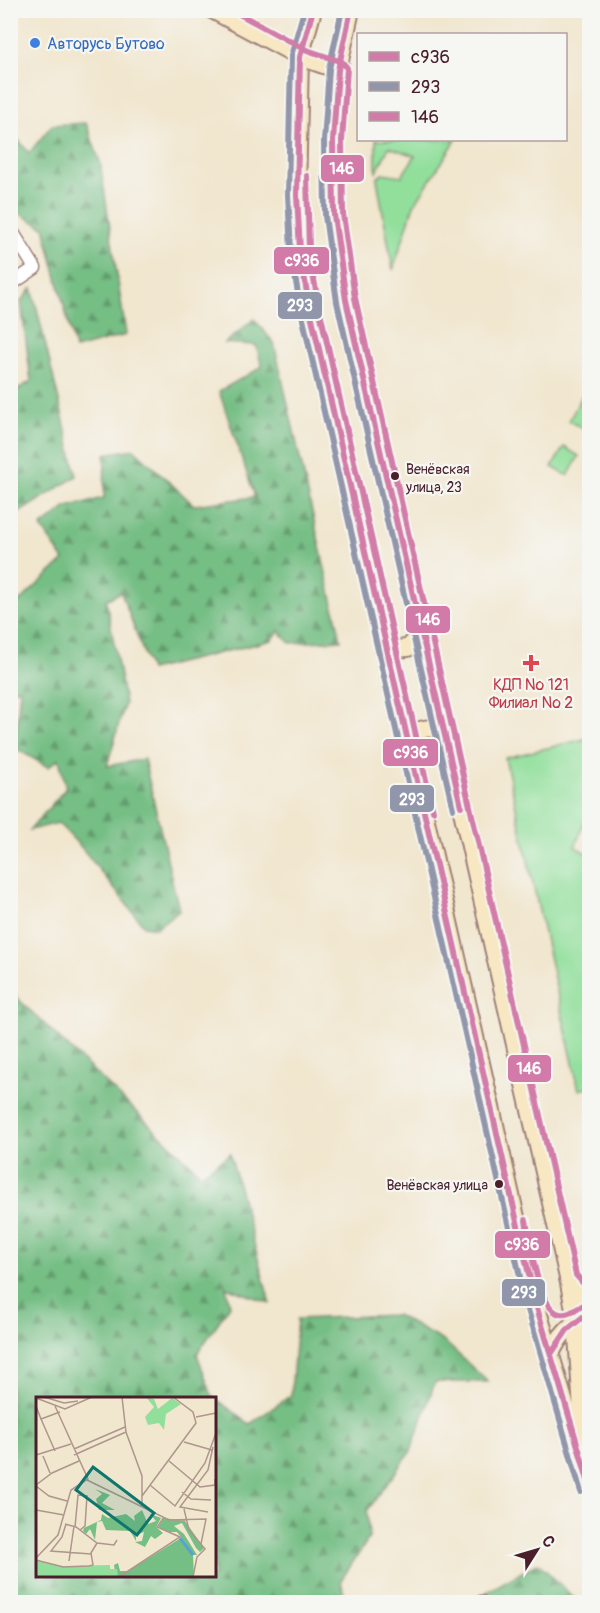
<svg xmlns="http://www.w3.org/2000/svg" width="600" height="1613" viewBox="0 0 600 1613" font-family="Pangolin,sans-serif">
<defs>
<pattern id="forest-firs" width="22" height="20" patternUnits="userSpaceOnUse" patternTransform="scale(1.5)"><rect width="22" height="20" fill="#75be84"/><path d="M5 1l3.5 6h-7zM16 11l3.5 6h-7z" fill="#629a6c"/></pattern>
</defs>
<rect width="100%" height="100%" fill="#f6f6f2"/>
<filter id="ink" filterUnits="userSpaceOnUse"><feTurbulence type="fractalNoise" baseFrequency=".0167" numOctaves="2"/><feDisplacementMap in="SourceGraphic" scale="12" xChannelSelector="R" yChannelSelector="G"/><feConvolveMatrix kernelMatrix="1 2 1 2 8 2 1 2 1" color-interpolation-filters="sRGB"/></filter>
<filter id="wash" filterUnits="userSpaceOnUse"><feTurbulence type="fractalNoise" baseFrequency=".008" numOctaves="4" result="noise"/><feDisplacementMap in="SourceGraphic" scale="24" xChannelSelector="R" yChannelSelector="G"/><feGaussianBlur stdDeviation="1.35" result="paint"/><feColorMatrix in="noise" values="0 0 0 0 0 0 0 0 0 0 0 0 0 0 0 0 0 1.4 0 .05"/><feComposite in="paint" operator="in"/></filter>
<g filter="url(#wash)">
<rect width="100%" height="100%" fill="#f1e6ce"/>
<path fill="#92df9c" stroke="#6e7f64" stroke-width="1.5" d="M376,140H456L414,205L393,270L377,179L382,173L402,176L415,156L389,147L376,173Z
M586,388L589,390V432L569,421Z
M564,447L579,456L568,476L552,467Z
M589,738V810L575,847L590,855V1087L579,1090L505,758Z"/>
<path fill="url(#forest-firs)" stroke="#606e58" stroke-width="1.5" fill-rule="evenodd" d="M86,123L100,162L126,335L75,349L44,227L20,214L11,199V131L29,153L52,125Z
M32,288L77,476L11,518V394L31,381L21,301Z
M254,319L274,343L341,640L290,643L279,631L272,640L150,670L121,592L106,600L125,703L107,766L144,759L179,910L156,928L144,926L81,847L58,823L30,830L66,788L59,759L48,767L15,748L20,688L11,690V605L20,601L64,560L41,527L67,507L104,498L105,454L134,449L194,505L255,497L219,391L262,367L256,345L225,343Z
M10,983L17,998L201,1174L230,1154L270,1303L226,1287L230,1305L197,1354L212,1396L250,1424L291,1395L297,1319L396,1315L445,1342L488,1382H435L411,1451L367,1511L369,1538L341,1580L345,1602H11ZM214,1398V1576H38V1398Z
M538,1563L578,1602H477L476,1598Z"/>
</g>
<g filter="url(#ink)">
<g fill="none" stroke-linecap="round" stroke-linejoin="round">
<defs>
<path id="street" d="M10,228L35,268L10,285
M481,1602H482"/>
<path id="secondary" d="M212,10L300,57L338,70
M313,10L300,57L297,195L300,251L309,305L535,1301L590,1489
M351,10L338,70L333,141L334,215L346,300L568,1278L576,1320L584,1441
M385,644L394,649L408,648L422,633
M407,740C420,727 429,725 445,734
M568,1279C574,1288 579,1294 590,1297
M551,1354C559,1335 572,1323 590,1311"/>
</defs>
<use href="#street" stroke="#9e827c" stroke-width="15"/>
<use href="#secondary" stroke="#9e827c" stroke-width="20"/>
<use href="#street" stroke="#fff" stroke-width="12"/>
<use href="#secondary" stroke="#f7e8c3" stroke-width="16"/>
<defs>
<path id="bus-1" d="M313,10L300,57L297,195L300,251L309,305L535,1301L590,1487
M351,10L338,70L333,141L334,215L346,300L461,806
M551,1354L567,1330L590,1311"/>
<path id="bus-2" d="M304,10L291,56L288,195L291,251L300,306L526,1303L581,1492
M342,10L329,69L324,141L325,216L337,302L453,809"/>
<path id="bus-3" d="M232,10L304,49L342,62L347,68L342,141L343,214L355,298L576,1275L583,1283L590,1287
M307,176L309,250L318,303L433,811
M526,1220C529,1239 538,1310 560,1314C569,1316 578,1308 585,1304"/>
</defs>
<use href="#bus-1" stroke="#f6f6f2" stroke-width="10"/>
<use href="#bus-2" stroke="#f6f6f2" stroke-width="10"/>
<use href="#bus-3" stroke="#f6f6f2" stroke-width="10"/>
<use href="#bus-1" stroke="#d27ba8" stroke-width="6"/>
<use href="#bus-2" stroke="#9296aa" stroke-width="6"/>
<use href="#bus-3" stroke="#d27ba8" stroke-width="6"/>
</g>
</g>
<circle fill="#3f7fe0" stroke="#f6f6f2" stroke-width="2" cx="35" cy="43" r="6"/>
<g fill="#4a1f2b" stroke="#f6f6f2" stroke-width="2">
<circle cx="395" cy="476" r="5"/>
<circle cx="499" cy="1184" r="5"/>
</g>
<path fill="#e0444e" stroke="#f6f6f2" stroke-width="2" d="M528 654h6v6h6v6h-6v6h-6v-6h-6v-6h6z"/>
<g text-anchor="middle" stroke-width="4.5" stroke-linejoin="round" paint-order="stroke">
<g font-size="14" fill="#4a1f2b" stroke="#f6f6f2" text-anchor="start">
<text x="406" y="474">Венёвская<tspan x="406" dy="18">улица, 23</tspan></text>
<text x="488" y="1190" text-anchor="end">Венёвская улица</text>
</g>
<g font-size="16" fill="#366cbe" stroke="#f6f6f2" text-anchor="start">
<text x="47" y="49">Авторусь Бутово</text>
</g>
<g font-size="16" fill="#be3a42" stroke="#f6f6f2">
<text x="531" y="690">КДП № 121<tspan x="531" dy="18">Филиал № 2</tspan></text>
</g>
</g>
<g transform="translate(36 1397)">
<rect width="180" height="180" fill="#f1e6ce"/>
<path d="M110,0L118,2L122,12L136,1L145,7L130,17L128,33L123,26L112,28L109,20L118,10Z" fill="#92df9c"/>
<path d="M59,92L74,98L66,106L79,113H63L60,102L66,97ZM106,113L112,127L120,124L114,117L125,121L120,130L127,136L119,142L115,139L109,150L99,145L106,144L108,135L100,138V144L94,134L70,133L66,124L61,125L59,143L54,132L50,137L47,134L48,131L65,123L66,117L72,121L90,117L99,124L98,119ZM128,121L149,124L168,151L164,155L160,151L146,126L138,129L148,137L161,158H157L158,180H80L78,168L82,166L84,174H92L145,141L152,149L141,135H131L122,130Z" fill="#75be84"/>
<path d="M0,163L27,169L74,168V172H81L82,180H0Z" fill="#92df9c"/>
<path fill="none" stroke="#57a2cf" stroke-width="3" d="M144,141L157,158"/>
<path fill="none" stroke="#ae968d" stroke-width="1.5" d="M8,0L28,6L42,4M86,0L90,35L106,79V110M0,1L29,12L56,0M0,9L5,22L24,15M160,20L180,16M5,22L19,54M148,45L176,53M38,52L89,30M0,58L35,47M38,58L90,35M7,59L14,76M133,64L164,90L179,88V82M51,83L133,123L170,122L165,147M0,88L16,76L43,64M114,88L139,109L169,66L180,36M0,89L13,99L31,104M146,95L155,102L175,103M106,99L160,26L157,15L137,0M148,112L153,133L169,152L161,160L157,180M0,113L28,118M172,115L144,110L172,73L177,50M29,127L40,130L61,146L78,148L81,143M30,127L26,140L15,154L55,157M39,130L42,98L51,99L49,129L44,133M0,161L22,138L35,93L52,82L19,9M0,163L27,170L53,169L57,168L55,156L61,146M33,164L38,129M83,180L144,140L121,130L128,120"/>
<path fill="#0f766e" fill-opacity="0.15" stroke="#0f766e" stroke-width="3" d="M57,70L118,116L101,138L40,93Z"/>
<rect width="180" height="180" fill="none" stroke="#4a1f2b" stroke-width="3"/>
</g>
<g stroke="#f6f6f2" stroke-width="2">
<rect x="320" y="154" width="45" height="29" rx="6" fill="#d27ba8"/>
<rect x="273" y="246" width="57" height="29" rx="6" fill="#d27ba8"/>
<rect x="277" y="291" width="46" height="29" rx="6" fill="#9296aa"/>
<rect x="405" y="605" width="46" height="29" rx="6" fill="#d27ba8"/>
<rect x="382" y="738" width="57" height="29" rx="6" fill="#d27ba8"/>
<rect x="389" y="784" width="46" height="29" rx="6" fill="#9296aa"/>
<rect x="507" y="1054" width="45" height="29" rx="6" fill="#d27ba8"/>
<rect x="494" y="1230" width="57" height="29" rx="6" fill="#d27ba8"/>
<rect x="501" y="1278" width="45" height="29" rx="6" fill="#9296aa"/>
</g>
<g font-size="16" text-anchor="middle" font-weight="bold" fill="#fff">
<text x="342" y="174">146</text>
<text x="302" y="266">с936</text>
<text x="300" y="311">293</text>
<text x="428" y="625">146</text>
<text x="411" y="758">с936</text>
<text x="412" y="805">293</text>
<text x="529" y="1074">146</text>
<text x="522" y="1250">с936</text>
<text x="524" y="1298">293</text>
</g>
<rect width="600" height="1613" fill="none" stroke="#f6f6f2" stroke-width="36"/>
<rect x="357" y="33" width="210" height="108" fill="#f6f6f2" stroke="#b1a0a2" stroke-width="1.5"/>
<rect x="369" y="52" width="30" height="9" fill="#d27ba8" stroke="#b1a0a2" stroke-width="1.5"/>
<text x="411" y="63" font-size="18" fill="#4a1f2b">с936</text>
<rect x="369" y="82" width="30" height="9" fill="#9296aa" stroke="#b1a0a2" stroke-width="1.5"/>
<text x="411" y="93" font-size="18" fill="#4a1f2b">293</text>
<rect x="369" y="112" width="30" height="9" fill="#d27ba8" stroke="#b1a0a2" stroke-width="1.5"/>
<text x="411" y="123" font-size="18" fill="#4a1f2b">146</text>
<g transform="translate(537 1550) rotate(53)" stroke="#f6f6f2" stroke-width="4.5" paint-order="stroke">
<path d="M0-4.5L10 22L0 15L-10 22Z" fill="#4a1f2b"/>
<text y="-9" font-size="16" font-weight="bold" text-anchor="middle" fill="#4a1f2b">С</text>
</g>
</svg>
